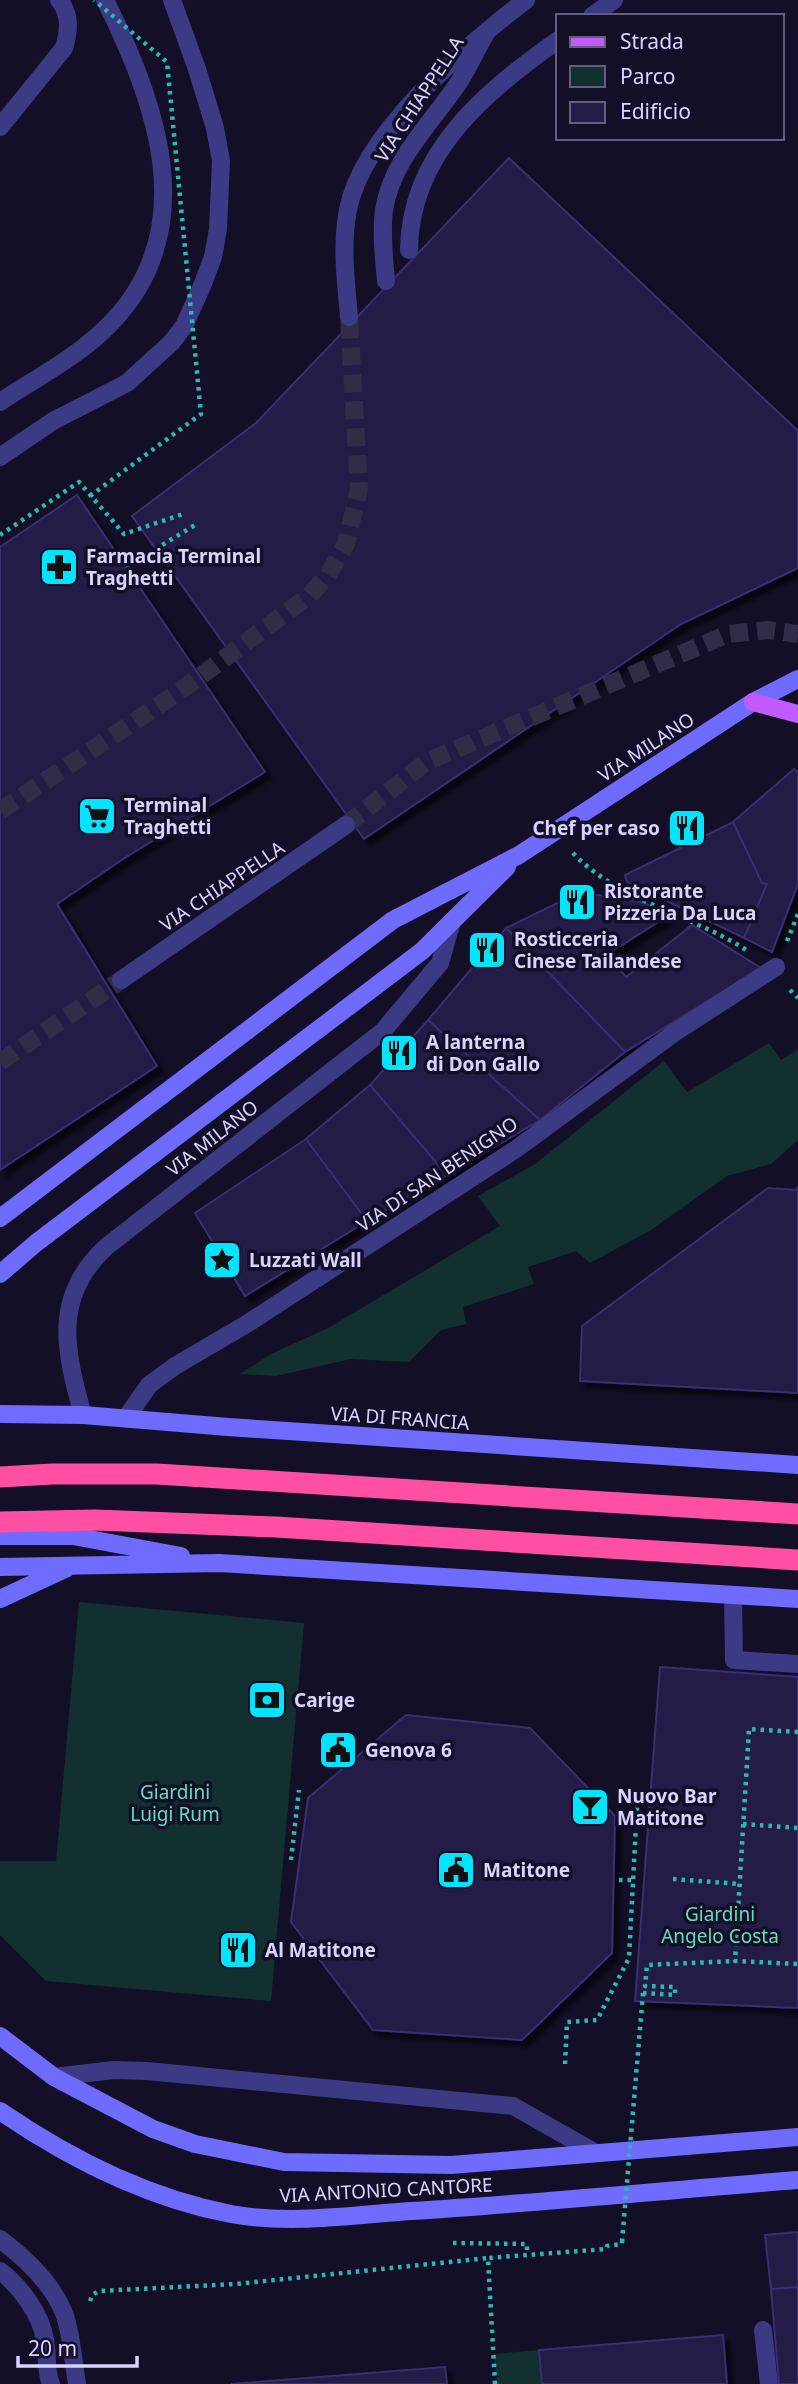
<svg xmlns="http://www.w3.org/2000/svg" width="798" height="2384" viewBox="0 0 798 2384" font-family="'Noto Sans',sans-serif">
<defs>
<filter id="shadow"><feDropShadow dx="6" dy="6" stdDeviation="2" flood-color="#0009"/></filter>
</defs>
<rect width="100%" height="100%" fill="#130f26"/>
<path fill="#12302f" d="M769,1043L781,1060L798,1049V1140L771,1164L727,1176L651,1230L590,1263L576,1251L528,1267L534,1284L463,1307L466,1324L441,1330L409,1362L351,1359L276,1376L240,1374L271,1354L328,1328L500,1226L478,1196L535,1164L664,1061L687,1092Z
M79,1602L304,1623L271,2001L46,1981L0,1935V1861H56Z
M539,2350L542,2384H497L494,2354Z"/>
<path fill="#241b47" stroke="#3b2d73" stroke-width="2" filter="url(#shadow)" d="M509,158L798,431V568L681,624L364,839L132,516L256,423Z
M77,495L265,772L123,859L57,904L157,1066L0,1170V547Z
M794,769L798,772V884L772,952L744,938L767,884L762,883L733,822Z
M733,822L762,883L767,884L744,938L627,882L625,875Z
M580,892L645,903L666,917L608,954L626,977L692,925L761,968L625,1052L506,928Z
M506,928L625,1052L540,1120L428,1020Z
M428,1020L540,1120L447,1175L370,1085Z
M370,1085L447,1175L367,1221L306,1139Z
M306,1139L367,1221L245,1296L195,1213Z
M798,1187V1393L580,1381L582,1326L768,1188L796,1190Z
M660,1667L798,1677V2008L635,2001Z
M406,1715L530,1728L615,1816L612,1953L522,2040L373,2030L291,1922L308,1798Z
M798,2232V2287L771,2289L765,2235Z
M798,2287V2384H779L771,2289Z
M723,2335L727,2384H542L539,2350Z
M445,2367L447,2384H231Z"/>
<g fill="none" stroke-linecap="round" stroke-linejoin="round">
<path stroke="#312d47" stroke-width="18" stroke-dasharray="18 9" stroke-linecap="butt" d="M0,811L176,694L310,595L328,575L346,544L359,489L349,317
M346,825L426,762L728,634L768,630L798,634
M0,1062L121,980"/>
<path stroke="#2fb8b0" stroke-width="4.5" stroke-dasharray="3.5 5" stroke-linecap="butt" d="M0,535L79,482L124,534L186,513
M126,567L195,525
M573,853C618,901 693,915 748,951
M787,941L798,914
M790,990L798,998
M798,1732L749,1729L735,1961L798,1964
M743,1824L798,1828
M291,1860L299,1790
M673,1879L740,1884
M619,1880H633
M643,1993L675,1995V1987L645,1986L647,1965L735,1961
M565,2064L567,2022L597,2020L629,1958L637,1806
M453,2243L527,2244V2254
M90,2301L92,2295L99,2291L236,2284L488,2258
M495,2384L488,2258L606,2249L607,2246L622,2244V2242"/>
<path stroke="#3d3a85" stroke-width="18" d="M592,16L614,0
M0,127L64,48C69,31 71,15 59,0
M409,250C410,153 485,92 558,40
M386,281C384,258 381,233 384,210C392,160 429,126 457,85C468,69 476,50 486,33
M733,1595L734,1660L798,1664
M0,2271C20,2286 41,2314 45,2340C48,2355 45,2370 51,2384
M763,2330L769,2384"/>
<path stroke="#3d3a85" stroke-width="18" d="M349,317C346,282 341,246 348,210C362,134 466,46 526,0
M0,402C38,377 81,355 112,322C202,228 156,101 105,0
M0,457L53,421L127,383L172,342L184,326L202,286L213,257L218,229L221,161L215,128L197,69L172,0
M121,980L346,825
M83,1415C65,1351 52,1297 106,1247L383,1031L440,963L452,921
M126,1418L149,1385L175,1366L245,1325L516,1149L674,1033L776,967
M54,2077L114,2070L147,2071L513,2106L596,2153
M0,2239C25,2258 52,2283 64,2313C72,2335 73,2361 77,2384"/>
<path stroke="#6f6bff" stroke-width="18" d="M0,1218L393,920L519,855L753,702L798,679
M0,1274L36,1243L422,951L507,867
M0,1414L83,1415L228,1427L798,1465
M0,1536H73L181,1556
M0,1567L219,1563L798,1599
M0,1599L67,1568
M0,2036L54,2077L153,2129L195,2144L284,2162L451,2165L798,2137
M0,2111C70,2159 147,2198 231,2214C289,2225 353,2215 411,2211C540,2203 669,2190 798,2180"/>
<path stroke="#c25bff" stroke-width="18" d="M753,702L798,714"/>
<path stroke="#ff4fa3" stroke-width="21" d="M0,1477L52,1474H157L798,1514
M0,1522L95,1520L276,1527L798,1560"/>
<path stroke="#2fb8b0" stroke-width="4.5" stroke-dasharray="3.5 5" stroke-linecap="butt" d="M90,496L201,414L167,62L94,0
M622,2242L643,1993"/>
</g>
<defs>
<symbol id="pharmacy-square" viewBox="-11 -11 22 22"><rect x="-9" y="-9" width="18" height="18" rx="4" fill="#00e5ff" stroke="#130f26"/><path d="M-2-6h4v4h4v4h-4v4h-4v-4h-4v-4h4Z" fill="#111"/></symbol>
<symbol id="supermarket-square" viewBox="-11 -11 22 22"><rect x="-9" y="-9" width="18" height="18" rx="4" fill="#00e5ff" stroke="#130f26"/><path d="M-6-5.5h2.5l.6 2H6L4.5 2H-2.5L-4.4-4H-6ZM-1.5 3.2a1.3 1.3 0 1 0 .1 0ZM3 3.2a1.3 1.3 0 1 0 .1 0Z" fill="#111"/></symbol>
<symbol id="restaurant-square" viewBox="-11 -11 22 22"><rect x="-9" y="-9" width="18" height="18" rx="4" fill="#00e5ff" stroke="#130f26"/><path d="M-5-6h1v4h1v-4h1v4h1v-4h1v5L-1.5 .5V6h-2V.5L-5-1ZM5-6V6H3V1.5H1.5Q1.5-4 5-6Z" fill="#111"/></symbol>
<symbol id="sight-square" viewBox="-11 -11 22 22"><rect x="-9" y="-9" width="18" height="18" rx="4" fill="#00e5ff" stroke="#130f26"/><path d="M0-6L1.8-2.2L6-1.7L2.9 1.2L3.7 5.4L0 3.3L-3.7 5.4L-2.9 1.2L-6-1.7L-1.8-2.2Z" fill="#111"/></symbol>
<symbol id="bank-square" viewBox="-11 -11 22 22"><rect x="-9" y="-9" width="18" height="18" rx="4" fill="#00e5ff" stroke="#130f26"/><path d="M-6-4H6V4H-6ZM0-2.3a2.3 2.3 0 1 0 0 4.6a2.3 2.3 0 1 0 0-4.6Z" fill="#111"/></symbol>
<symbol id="civic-square" viewBox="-11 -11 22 22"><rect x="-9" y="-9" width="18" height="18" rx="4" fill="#00e5ff" stroke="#130f26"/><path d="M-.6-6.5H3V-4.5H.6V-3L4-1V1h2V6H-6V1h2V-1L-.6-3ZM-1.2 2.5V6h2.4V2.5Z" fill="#111"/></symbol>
<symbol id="bar-square" viewBox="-11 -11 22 22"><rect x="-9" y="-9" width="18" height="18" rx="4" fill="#00e5ff" stroke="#130f26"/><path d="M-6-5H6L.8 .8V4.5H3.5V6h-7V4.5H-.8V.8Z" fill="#111"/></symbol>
</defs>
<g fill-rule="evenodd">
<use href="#pharmacy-square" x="37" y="545" width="44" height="44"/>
<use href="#supermarket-square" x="75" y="794" width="44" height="44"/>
<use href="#restaurant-square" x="665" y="806" width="44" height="44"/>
<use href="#restaurant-square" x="555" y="880" width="44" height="44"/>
<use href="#restaurant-square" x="465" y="928" width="44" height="44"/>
<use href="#restaurant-square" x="377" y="1031" width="44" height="44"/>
<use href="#sight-square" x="200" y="1238" width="44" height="44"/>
<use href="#bank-square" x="245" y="1678" width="44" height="44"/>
<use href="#civic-square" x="316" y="1728" width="44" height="44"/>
<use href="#bar-square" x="568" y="1785" width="44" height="44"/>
<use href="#civic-square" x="434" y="1848" width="44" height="44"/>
<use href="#restaurant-square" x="216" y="1928" width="44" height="44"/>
</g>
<g text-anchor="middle" stroke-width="7" stroke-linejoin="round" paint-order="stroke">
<g font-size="19" fill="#d9d4ff" stroke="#130f26">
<text transform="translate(419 99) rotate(-57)" y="7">VIA CHIAPPELLA</text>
<text transform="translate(646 747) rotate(-33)" y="7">VIA MILANO</text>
<text transform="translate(222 886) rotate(-34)" y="7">VIA CHIAPPELLA</text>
<text transform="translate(212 1138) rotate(-38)" y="7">VIA MILANO</text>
<text transform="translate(437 1174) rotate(-34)" y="7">VIA DI SAN BENIGNO</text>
<text transform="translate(400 1418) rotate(4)" y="7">VIA DI FRANCIA</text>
<text transform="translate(386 2190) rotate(-3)" y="7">VIA ANTONIO CANTORE</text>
</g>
<g font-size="19" font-weight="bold" fill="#d9d4ff" stroke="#130f26" text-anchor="start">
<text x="86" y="563">Farmacia Terminal<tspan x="86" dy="22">Traghetti</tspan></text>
<text x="124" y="812">Terminal<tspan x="124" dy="22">Traghetti</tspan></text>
<text x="660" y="835" text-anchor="end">Chef per caso</text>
<text x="604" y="898">Ristorante<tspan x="604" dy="22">Pizzeria Da Luca</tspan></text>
<text x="514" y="946">Rosticceria<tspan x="514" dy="22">Cinese Tailandese</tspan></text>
<text x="426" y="1049">A lanterna<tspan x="426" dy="22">di Don Gallo</tspan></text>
<text x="249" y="1267">Luzzati Wall</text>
<text x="294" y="1707">Carige</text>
<text x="365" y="1757">Genova 6</text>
<text x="617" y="1803">Nuovo Bar<tspan x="617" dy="22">Matitone</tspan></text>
<text x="483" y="1877">Matitone</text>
<text x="265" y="1957">Al Matitone</text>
</g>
<g font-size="19" fill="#5fe0c0" stroke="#130f26">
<text x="175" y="1799">Giardini<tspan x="175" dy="22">Luigi Rum</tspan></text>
<text x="720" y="1921">Giardini<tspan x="720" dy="22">Angelo Costa</tspan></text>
</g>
</g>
<rect x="556" y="14" width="228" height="126" fill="#130f26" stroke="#625e7d" stroke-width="2"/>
<rect x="570" y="37" width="35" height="10" fill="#c25bff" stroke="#625e7d" stroke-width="2"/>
<text x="620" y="49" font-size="21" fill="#d9d4ff">Strada</text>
<rect x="570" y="66" width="35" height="21" fill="#12302f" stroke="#625e7d" stroke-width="2"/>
<text x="620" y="84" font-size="21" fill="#d9d4ff">Parco</text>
<rect x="570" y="102" width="35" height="21" fill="#241b47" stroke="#625e7d" stroke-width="2"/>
<text x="620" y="119" font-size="21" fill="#d9d4ff">Edificio</text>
<path d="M18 2356v10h119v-10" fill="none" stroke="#d9d4ff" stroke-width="3.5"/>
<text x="28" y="2356" font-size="21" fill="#d9d4ff" stroke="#130f26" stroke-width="5" paint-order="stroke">20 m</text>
</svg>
